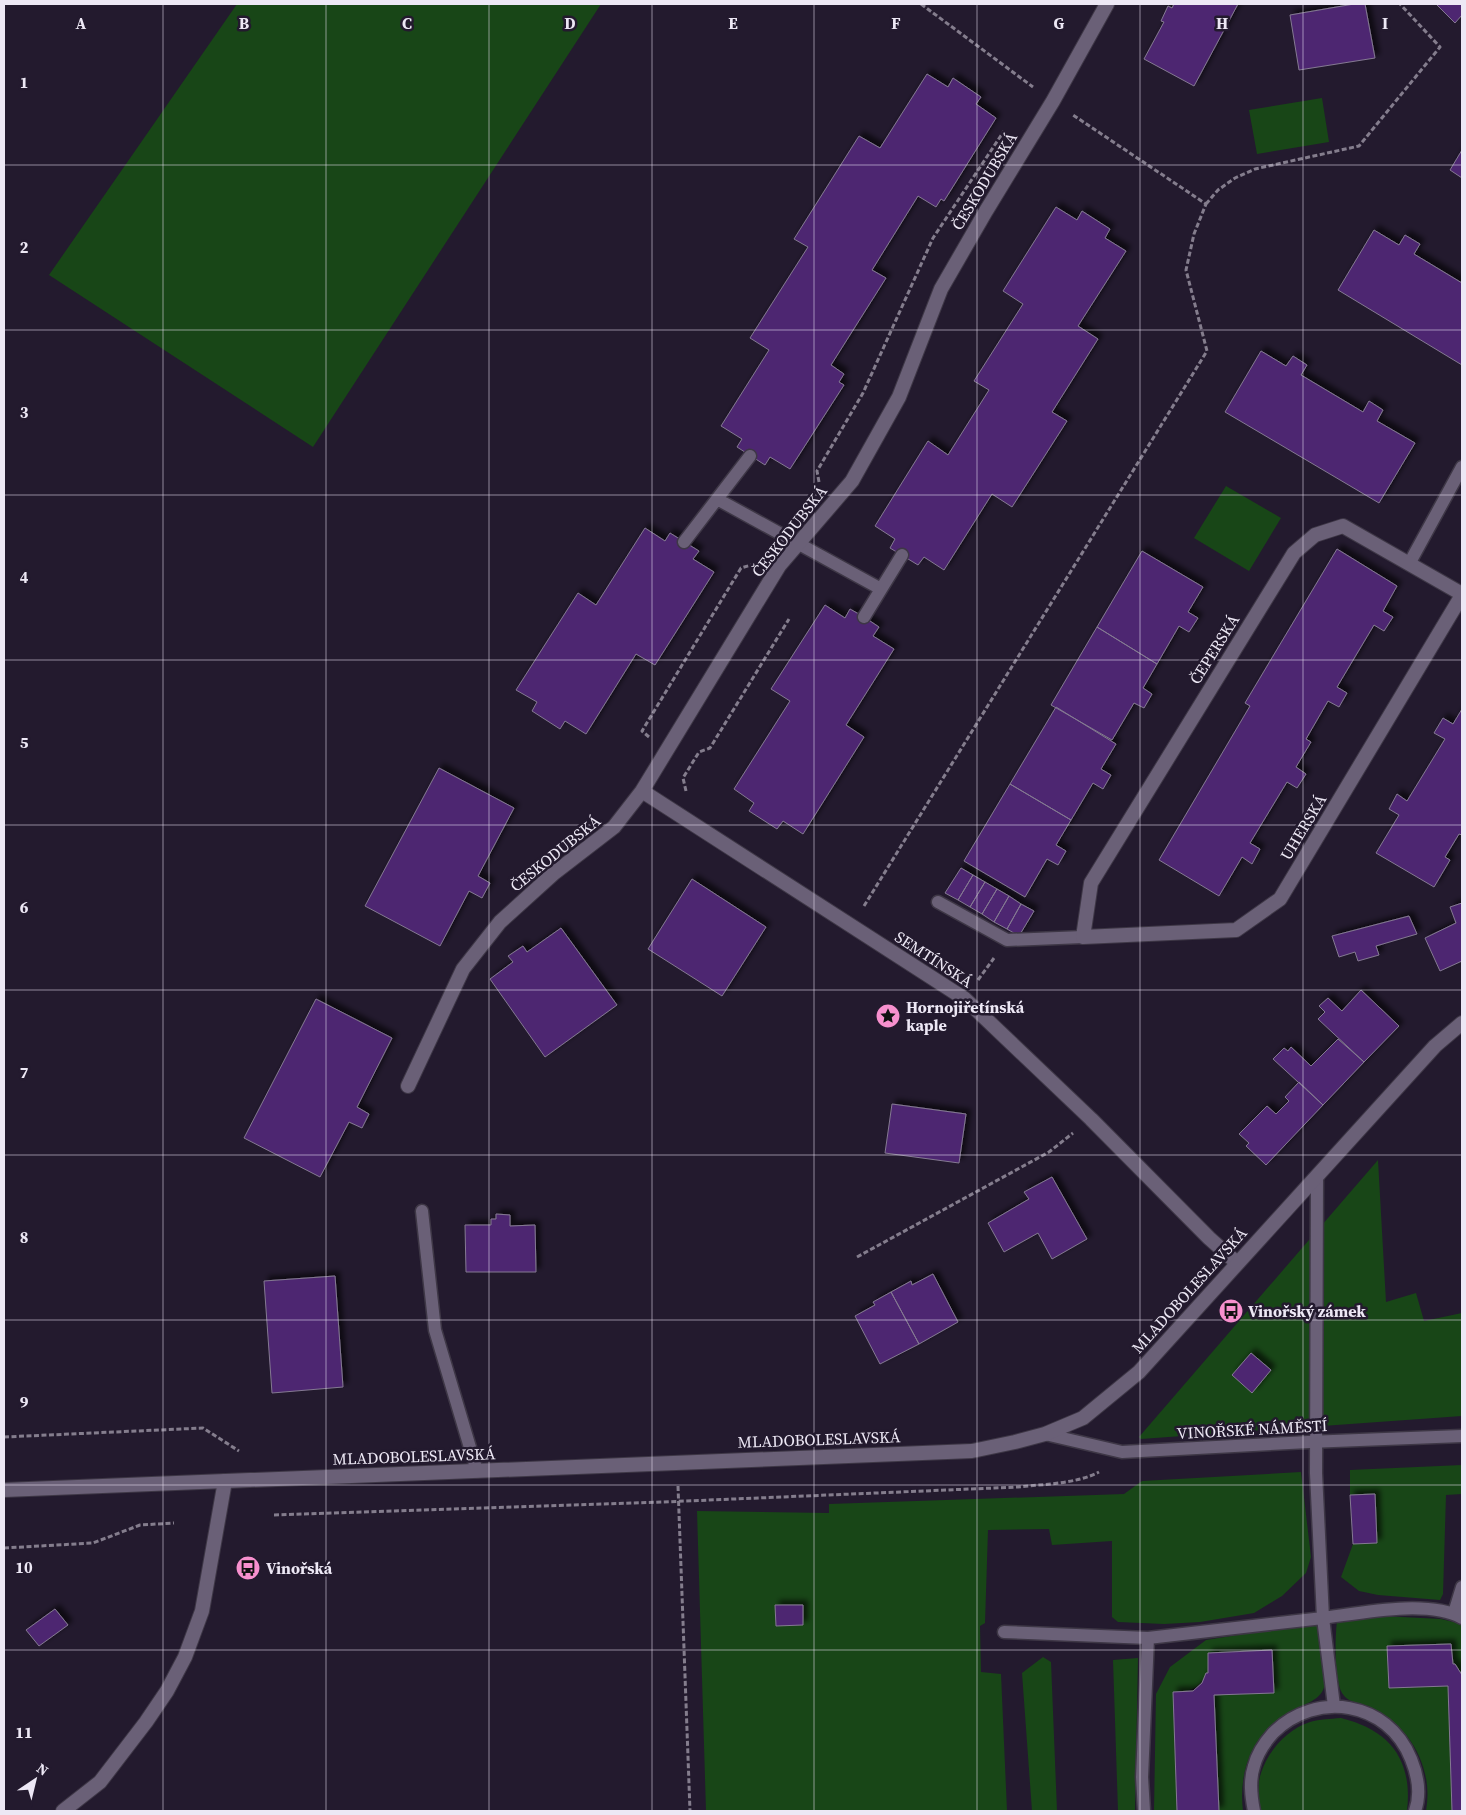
<svg xmlns="http://www.w3.org/2000/svg" width="1466" height="1815" viewBox="0 0 1466 1815" font-family="'Source Serif 4',serif">
<defs>
<filter id="shadow"><feDropShadow dx="4.5" dy="-4.5" stdDeviation="2.5" flood-color="#0009"/></filter>
</defs>
<rect width="100%" height="100%" fill="#231a2e"/>
<path fill="#184617" fill-rule="evenodd" d="M237,4H601L313,447L49,275Z
M1322,98L1329,142L1257,154L1249,110Z
M1226,486L1281,518L1249,571L1194,538Z
M1378,1160L1386,1302L1416,1293L1424,1321L1462,1313V1416L1141,1439L1139,1437ZM1251,1353L1271,1370L1252,1392Z
M1462,1465V1494L1446,1495L1443,1594L1440,1600L1378,1595L1359,1591L1341,1577L1353,1544L1377,1543L1375,1495H1350V1470Z
M1301,1472L1311,1557L1306,1573L1282,1596L1254,1613L1200,1622L1164,1624L1118,1622L1112,1617V1541L1052,1545L1049,1529L988,1530L985,1623L980,1626L981,1672L1001,1674L1007,1811H706L697,1511L829,1513V1504L1124,1494L1142,1481Z
M1362,1615L1441,1619L1462,1624V1675L1453,1664L1451,1644L1387,1647L1389,1688L1448,1686L1452,1811H1426C1434,1767 1409,1724 1368,1706C1358,1702 1348,1703 1342,1693C1334,1679 1335,1637 1337,1621Z
M1318,1622C1320,1638 1321,1653 1323,1668C1324,1673 1326,1679 1325,1683C1323,1701 1303,1704 1291,1711C1253,1732 1238,1770 1243,1811H1219L1214,1695L1273,1693L1272,1650L1208,1653V1673L1206,1674C1199,1690 1189,1691 1173,1693L1177,1811H1154L1156,1694L1170,1667L1206,1640Z
M1043,1657L1051,1662L1057,1811H1032L1022,1673Z
M1138,1658L1135,1811H1118L1113,1660Z
M1341,1718C1390,1730 1413,1760 1407,1811H1260C1259,1801 1258,1791 1259,1781C1264,1755 1285,1730 1310,1722C1320,1719 1330,1719 1341,1718Z"/>
<path fill="#4d2771" stroke="#847992" filter="url(#shadow)" d="M1174,4H1238L1194,86L1144,59L1164,22L1161,21L1168,6L1172,8Z
M1354,4H1365L1375,58L1299,70L1290,15Z
M1436,4H1462V15L1455,23Z
M927,74L948,87L953,78L981,97L976,104L996,118L944,201L941,199L936,207L918,196L872,270L886,278L831,365L844,374L839,382L844,385L790,469L770,457L765,465L737,447L742,439L721,426L769,350L750,338L808,247L794,239L859,136L880,148Z
M1462,150V178L1450,170Z
M1056,207L1077,220L1082,211L1110,229L1105,238L1126,251L1078,326L1098,339L1052,412L1067,421L1012,507L992,494L944,570L924,557L918,565L890,548L895,539L875,526L928,441L948,455L989,390L974,381L1023,304L1003,291Z
M1374,230L1399,245L1405,235L1420,244L1414,254L1462,283V365L1338,290Z
M1261,351L1286,366L1293,356L1307,365L1301,375L1363,412L1369,401L1383,410L1377,421L1415,443L1379,503L1225,412Z
M645,528L665,541L670,533L699,551L693,559L714,572L655,665L636,654L586,734L565,721L560,729L532,711L537,702L516,690L578,593L596,605Z
M1337,549L1397,586L1383,611L1393,617L1384,631L1374,625L1337,687L1347,693L1339,707L1328,701L1306,739L1311,742L1296,767L1306,774L1297,788L1287,782L1250,843L1260,849L1252,864L1242,857L1219,896L1159,860L1250,706L1245,703Z
M1142,551L1203,587L1188,612L1198,618L1189,632L1179,626L1157,664L1097,627Z
M825,605L845,618L850,609L864,617L879,627L873,636L894,649L846,725L864,737L803,834L783,821L777,829L749,811L754,803L734,789L790,701L771,689Z
M1097,627L1157,664L1143,688L1152,694L1144,708L1134,703L1112,740L1051,705Z
M1056,707L1116,744L1101,769L1111,775L1103,789L1093,783L1071,820L1010,784Z
M1462,709V835L1459,834L1445,857L1450,860L1434,887L1376,853L1399,815L1389,809L1397,794L1407,801L1445,739L1434,733L1443,718L1453,724Z
M439,768L514,808L478,876L490,883L482,898L469,891L440,946L365,906Z
M1010,784L1071,820L1056,845L1066,851L1058,865L1047,859L1025,897L964,861Z
M961,868L973,875L958,900L945,893Z
M973,875L985,882L970,907L958,900Z
M692,879L766,927L722,996L648,949Z
M985,882L997,889L982,914L970,907Z
M997,889L1009,896L994,922L982,914Z
M1009,896L1021,904L1007,929L994,922Z
M1462,903V961L1440,971L1425,938L1456,923L1450,907Z
M1021,904L1034,911L1019,936L1007,929Z
M1409,916L1417,934L1376,946L1379,955L1358,961L1355,952L1339,957L1332,936Z
M561,928L617,1005L545,1057L490,979L513,962L508,956L523,946L527,952Z
M1361,990L1399,1026L1364,1062L1318,1019L1325,1012L1319,1006L1328,998L1342,1011Z
M316,999L392,1038L357,1107L369,1114L362,1128L349,1122L320,1177L244,1138Z
M1338,1039L1364,1062L1323,1105L1273,1059L1284,1048L1288,1051L1291,1047L1311,1066Z
M1299,1082L1323,1105L1266,1165L1246,1146L1249,1143L1239,1134L1267,1106L1276,1114L1289,1101L1285,1097Z
M892,1104L966,1114L959,1163L885,1153Z
M1052,1177L1087,1239L1052,1259L1038,1233L1004,1252L988,1223L1029,1199L1024,1192Z
M496,1214L510,1215V1226L535,1225L536,1272H466L465,1225H491V1219H496Z
M933,1274L958,1322L919,1344L891,1292L911,1281L912,1285Z
M335,1276L343,1387L272,1393L264,1281Z
M891,1292L919,1344L880,1364L855,1316L875,1305L873,1302Z
M1251,1353L1271,1370L1252,1393L1232,1375Z
M1375,1494L1377,1543L1353,1544L1350,1495Z
M775,1605H803V1625L776,1626Z
M55,1609L68,1625L39,1646L26,1630Z
M1451,1644L1453,1664H1455L1462,1675V1811H1452L1448,1686L1389,1688L1387,1646Z
M1272,1650L1274,1693L1214,1695L1219,1811H1177L1173,1692L1193,1691L1202,1683L1206,1673H1208V1653Z"/>
<g fill="none" stroke-linecap="round" stroke-linejoin="round">
<defs>
<path id="service" d="M717,499L881,589
M684,542L750,456
M1409,564L1462,467
M864,617L902,555
M938,902L1007,940L1083,937
M1317,1176L1316,1473L1323,1618C1361,1613 1428,1599 1462,1618
M422,1211L435,1330L477,1471
M1045,1434L1122,1452L1308,1442L1462,1436
M1454,1613L1462,1587
M1004,1632L1148,1638
M1144,1811L1142,1777L1148,1638L1323,1618L1334,1706
M1254,1811C1251,1796 1249,1781 1254,1766C1257,1754 1265,1742 1273,1733C1316,1690 1388,1701 1411,1759C1418,1776 1421,1794 1415,1811"/>
<path id="minor" d="M1462,594L1343,526L1315,535L1294,553L1091,883L1083,937L1236,930L1280,899L1462,595
M642,791L965,999L1091,1119L1209,1238L1237,1263
M408,1086L463,969L500,922L553,874L614,827L642,791L779,566L852,481L899,397L941,289L986,211L1053,101L1107,4
M63,1811L100,1782L146,1722L167,1691L185,1657L202,1611L225,1481"/>
<path id="secondary" d="M4,1490L972,1451L1015,1442L1045,1434L1083,1418L1139,1372L1435,1046L1462,1023"/>
</defs>
<use href="#service" stroke="#3e3746" stroke-width="15"/>
<use href="#minor" stroke="#3e3746" stroke-width="16"/>
<use href="#secondary" stroke="#3e3746" stroke-width="16"/>
<path stroke="#847d8d" stroke-width="3" stroke-dasharray="5 2.5" stroke-linecap="butt" d="M921,4L1033,87
M1206,204L1218,190L1235,178L1255,169L1359,146L1440,47L1400,4
M819,482L817,471L863,393L933,238L1004,131
M649,737L642,731L741,568L751,565
M686,791L683,778L699,752L710,748L789,619
M864,906L1207,351L1186,270L1194,234L1206,204L1073,115
M978,980L994,958
M857,1257L1049,1152L1073,1133
M4,1437L203,1428L239,1451
M678,1486L690,1811
M274,1515L663,1502L1018,1487C1044,1484 1076,1484 1099,1472
M4,1548L93,1543L140,1525L174,1523"/>
<use href="#service" stroke="#6a6077" stroke-width="12"/>
<use href="#minor" stroke="#6a6077" stroke-width="14"/>
<use href="#secondary" stroke="#6a6077" stroke-width="14"/>
</g>
<path fill="none" stroke="#ede8f5" stroke-width="1" stroke-opacity="0.55" d="M163,4V1811M326,4V1811M489,4V1811M652,4V1811M814,4V1811M977,4V1811M1140,4V1811M1303,4V1811M4,165H1462M4,330H1462M4,495H1462M4,660H1462M4,825H1462M4,990H1462M4,1155H1462M4,1320H1462M4,1485H1462M4,1650H1462"/>
<defs>
<symbol id="sight-disc" viewBox="-11 -11 22 22"><circle r="9.5" fill="#f790ce" stroke="#231a2e"/><path d="M0-6L1.8-2.2L6-1.7L2.9 1.2L3.7 5.4L0 3.3L-3.7 5.4L-2.9 1.2L-6-1.7L-1.8-2.2Z" fill="#111"/></symbol>
<symbol id="bus-disc" viewBox="-11 -11 22 22"><circle r="9.5" fill="#f790ce" stroke="#231a2e"/><path d="M-5-6H5V4H4V6H2V4H-2V6H-4V4H-5ZM-3.5-4V0h7V-4ZM-3.5 1.2v1.5H-2V1.2ZM2 1.2v1.5H3.5V1.2Z" fill="#111"/></symbol>
</defs>
<g fill-rule="evenodd">
<use href="#sight-disc" x="874" y="1002" width="28" height="28"/>
<use href="#bus-disc" x="1217" y="1297" width="28" height="28"/>
<use href="#bus-disc" x="234" y="1554" width="28" height="28"/>
</g>
<g text-anchor="middle" stroke-width="5" stroke-linejoin="round" paint-order="stroke">
<g font-size="16" fill="#ede8f5" stroke="#231a2e">
<text transform="translate(984 181) rotate(-59)" y="6">ČESKODUBSKÁ</text>
<text transform="translate(789 531) rotate(-52)" y="6">ČESKODUBSKÁ</text>
<text transform="translate(1214 649) rotate(-58)" y="6">ČEPERSKÁ</text>
<text transform="translate(1303 827) rotate(-59)" y="6">UHERSKÁ</text>
<text transform="translate(555 853) rotate(-39)" y="6">ČESKODUBSKÁ</text>
<text transform="translate(934 959) rotate(33)" y="6">SEMTÍNSKÁ</text>
<text transform="translate(1189 1290) rotate(-48)" y="6">MLADOBOLESLAVSKÁ</text>
<text transform="translate(1252 1429) rotate(-3)" y="6">VINOŘSKÉ NÁMĚSTÍ</text>
<text transform="translate(819 1439) rotate(-2)" y="6">MLADOBOLESLAVSKÁ</text>
<text transform="translate(414 1456) rotate(-2)" y="6">MLADOBOLESLAVSKÁ</text>
</g>
<g font-size="16" font-weight="bold" fill="#ede8f5" stroke="#231a2e" text-anchor="start">
<text x="906" y="1013">Hornojiřetínská<tspan x="906" dy="18">kaple</tspan></text>
<text x="1248" y="1317">Vinořský zámek</text>
<text x="266" y="1574">Vinořská</text>
</g>
</g>
<g font-size="16" text-anchor="middle" font-weight="bold" fill="#ede8f5" stroke="#231a2e" stroke-width="5" stroke-linejoin="round" paint-order="stroke">
<text x="81" y="29">A</text>
<text x="244" y="29">B</text>
<text x="407" y="29">C</text>
<text x="570" y="29">D</text>
<text x="733" y="29">E</text>
<text x="896" y="29">F</text>
<text x="1059" y="29">G</text>
<text x="1222" y="29">H</text>
<text x="1385" y="29">I</text>
<text x="24" y="88">1</text>
<text x="24" y="253">2</text>
<text x="24" y="418">3</text>
<text x="24" y="583">4</text>
<text x="24" y="748">5</text>
<text x="24" y="913">6</text>
<text x="24" y="1078">7</text>
<text x="24" y="1243">8</text>
<text x="24" y="1408">9</text>
<text x="24" y="1573">10</text>
<text x="24" y="1738">11</text>
</g>
<rect width="1466" height="1815" fill="none" stroke="#ede8f5" stroke-width="10"/>
<g transform="translate(35 1780) rotate(35)" stroke="#231a2e" stroke-width="4" paint-order="stroke">
<path d="M0-4L9 19L0 12L-9 19Z" fill="#ede8f5"/>
<text y="-8" font-size="14" font-weight="bold" text-anchor="middle" fill="#ede8f5">N</text>
</g>
</svg>
